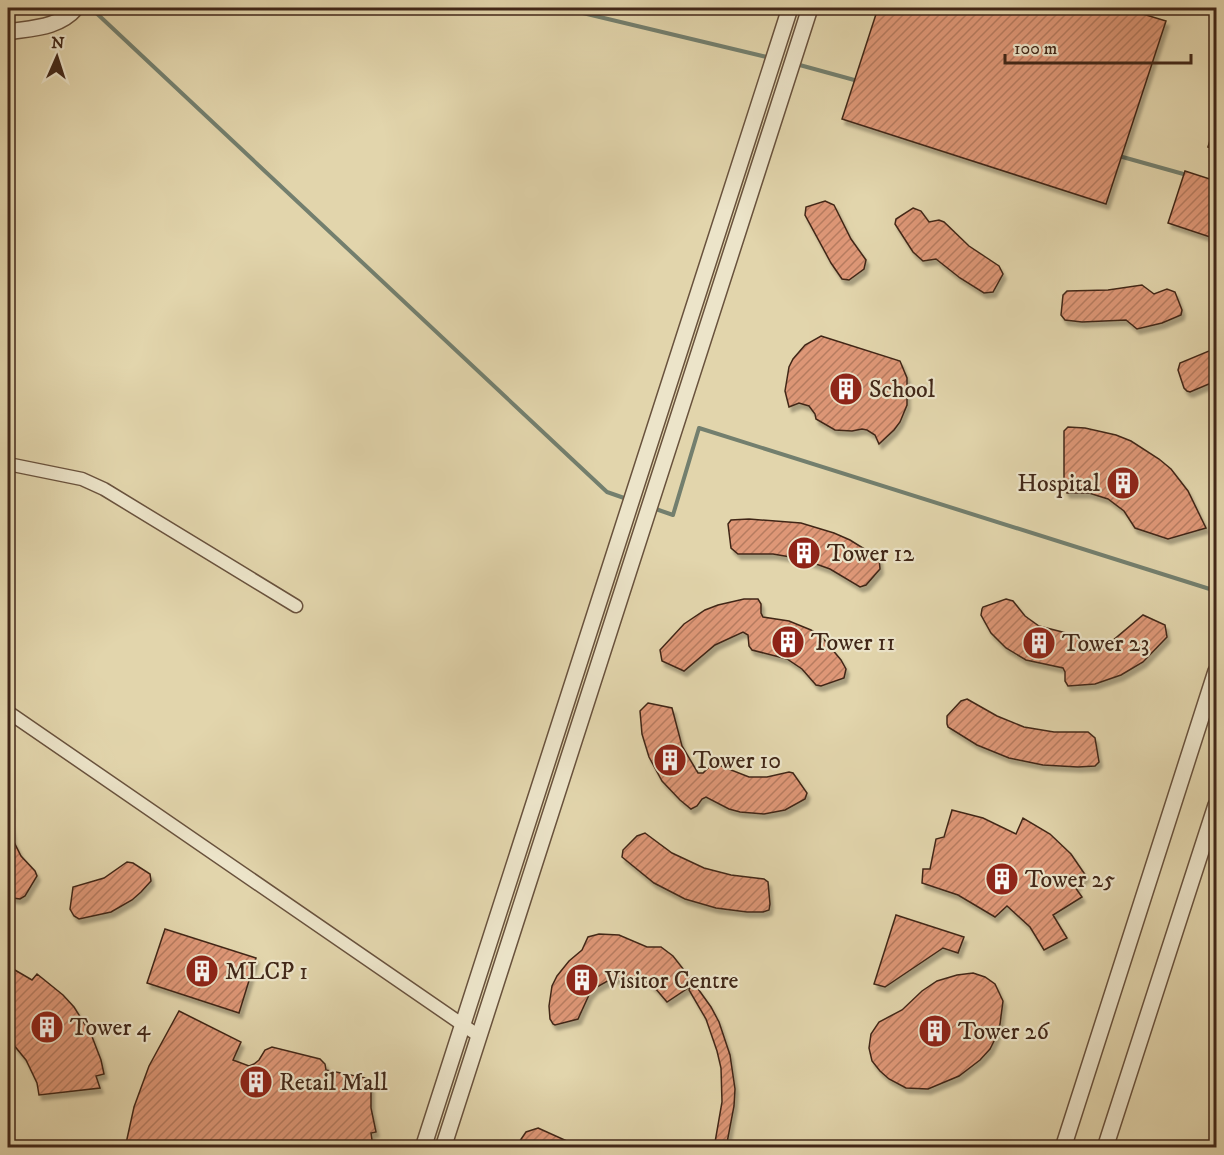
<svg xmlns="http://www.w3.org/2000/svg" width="1224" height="1155" viewBox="0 0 1224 1155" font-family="'IM FELL DW Pica',serif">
<defs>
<pattern id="building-hatch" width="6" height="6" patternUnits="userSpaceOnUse" patternTransform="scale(1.5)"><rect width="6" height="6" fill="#de9777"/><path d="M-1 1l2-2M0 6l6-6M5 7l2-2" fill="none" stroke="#b67b61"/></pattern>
<filter id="shadow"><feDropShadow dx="3" dy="5" stdDeviation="1.5" flood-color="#0004"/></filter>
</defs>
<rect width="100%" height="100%" fill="#e2d5ac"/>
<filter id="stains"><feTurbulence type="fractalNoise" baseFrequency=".00333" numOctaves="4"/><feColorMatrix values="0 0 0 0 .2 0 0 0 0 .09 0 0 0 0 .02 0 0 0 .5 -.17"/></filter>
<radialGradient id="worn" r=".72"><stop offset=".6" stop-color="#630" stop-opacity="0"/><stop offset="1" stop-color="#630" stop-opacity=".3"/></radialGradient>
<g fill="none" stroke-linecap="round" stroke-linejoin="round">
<path stroke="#737f6e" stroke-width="4" d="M91,8L607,492L627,499
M562,8L771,58
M796,64L858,81
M1119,156L1187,175
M653,508L673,515L699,428L1216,591"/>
</g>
<path fill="url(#building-hatch)" stroke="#412718" stroke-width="1.5" filter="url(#shadow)" d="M878,8H1123L1166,21L1106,204L842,119Z
M1216,75V92L1211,90Z
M1216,120V150L1208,147Z
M1185,171L1216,181V239L1168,223Z
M825,201L834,205L851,239L866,260L864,269L849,280L842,279L831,263L805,215L806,207Z
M913,208L921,211L929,222L939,220L944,222L969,246L999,266L1003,274L993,292L984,293L960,278L936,259L923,261L913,252L895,224L896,219Z
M1142,285L1154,294L1167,289L1175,292L1182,310L1181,315L1162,323L1137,329L1126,320L1082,322L1065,320L1061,315L1063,295L1067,291L1108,290Z
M821,336L900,361L907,378V405L900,422L894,430L879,444L875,435L867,430L862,429L852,431L835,430L816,419L815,414L809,406L799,403L789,407L785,391L789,367L793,359L805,345Z
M1216,348V381L1190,392L1187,391L1184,388L1178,370L1180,363Z
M1068,427L1085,428L1116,435L1131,441L1159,459L1171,469L1188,491L1206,528L1168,539L1135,528L1124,511L1108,499L1089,493H1067L1064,488V431Z
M749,519L801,523L834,533L850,540L879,558L880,569L866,585L860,587L830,569L802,559L773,554H738L731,548L728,524L731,520Z
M744,599H758L761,604V613L763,617L789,621L811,630L821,636L841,660L846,669L844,678L821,686L816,685L802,669L787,659L752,650L749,646L748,635L743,632L715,645L684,671L662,661L660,650L684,624L705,610L718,605Z
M1006,599L1013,601L1025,616L1039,626L1074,635L1078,639L1079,650L1083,653L1112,641L1143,615L1165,625L1167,637L1143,662L1121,675L1095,684L1068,686L1065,681V672L1063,668L1026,660L1006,648L991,633L981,615L982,609L983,607Z
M967,699L997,716L1024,727L1054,732H1088L1095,738L1099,762L1095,766L1078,767L1043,765L1009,758L977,745L948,727L947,724V716L961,701Z
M648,703L672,708L682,746L698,773H703L711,765L716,764L749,777H767L789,772L793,773L807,793L805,799L785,810L764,814L740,812L729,809L706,797L702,799L697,806L691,809L680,800L662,781L649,757L642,734L640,711Z
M8,800L11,806L10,820L13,840L21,856L35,871L37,876L25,896L20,899L13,898L8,893Z
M952,810L983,818L1016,834L1023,818L1050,834L1071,854L1086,876L1075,887L1082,897L1053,915L1067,938L1044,950L1030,927L1007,906L995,917L958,895L922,883L923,869H930L936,839L944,837Z
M645,833L672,853L704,868L731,875L764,879L768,882L770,904L769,910L763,912H747L716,908L685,899L654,883L622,857L623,850L637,836Z
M127,862L133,863L150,874L151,881L141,892L132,900L111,912L79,919L74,916L70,909L73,887L104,878Z
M896,915L964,937L958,953L943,948L885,987L874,984Z
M165,929L256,958L239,1013L147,983Z
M599,934L619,935L647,947H661L673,956L691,979V986L667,1002L655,988L647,982L629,977L611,979L595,988L589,995L578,1019L555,1025L553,1024L550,1019L549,1006L552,986L557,976L569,961L582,950L588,937Z
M8,966L32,980L37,974L63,995L74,1007L91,1034L101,1060L104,1074L96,1076L100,1088L39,1095L37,1083L26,1060L8,1038Z
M973,973L985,977L995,984L1003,1001L1000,1024L996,1037L990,1049L980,1060L959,1076L928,1089L906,1088L889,1079L880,1071L872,1061L869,1048L871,1034L879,1022L902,1010L922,991L937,981L957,975Z
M691,979L711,1007L719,1022L730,1055L735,1089L734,1106L726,1148H714L722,1102L721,1068L717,1051L706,1019L689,990L692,984Z
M179,1011L241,1042L233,1060L249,1066L254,1064L259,1060L265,1050L272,1047L320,1059L325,1064L326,1070L371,1079V1108L376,1132L371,1133L372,1140L369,1148H125L134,1107L149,1066Z
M538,1128L569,1142L600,1148H515L526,1132Z
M838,1142L850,1147L853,1148H834Z"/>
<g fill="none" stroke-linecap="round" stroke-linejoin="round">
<defs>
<path id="minor" d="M8,464L82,479L104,489L296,606
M8,712L479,1036"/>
<path id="tertiary" d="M8,32C32,28 59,28 76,8
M423,1148L790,8
M443,1148L810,8
M1063,1148L1216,671
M1105,1148L1216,805"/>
</defs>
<use href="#minor" stroke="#69523d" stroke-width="15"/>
<use href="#tertiary" stroke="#69523d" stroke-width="18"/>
<use href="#minor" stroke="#ece4c9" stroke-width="12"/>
<use href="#tertiary" stroke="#ece4c9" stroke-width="15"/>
</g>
<defs>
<symbol id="building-disc" viewBox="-11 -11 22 22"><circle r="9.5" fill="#8f2418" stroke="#ece4c9"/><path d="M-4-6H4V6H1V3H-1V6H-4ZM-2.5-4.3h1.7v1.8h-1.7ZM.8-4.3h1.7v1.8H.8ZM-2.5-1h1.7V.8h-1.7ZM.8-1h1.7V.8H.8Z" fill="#fff"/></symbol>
</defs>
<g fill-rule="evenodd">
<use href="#building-disc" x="827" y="370" width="38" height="38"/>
<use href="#building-disc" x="1104" y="464" width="38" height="38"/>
<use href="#building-disc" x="785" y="534" width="38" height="38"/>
<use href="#building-disc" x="769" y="623" width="38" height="38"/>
<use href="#building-disc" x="1020" y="624" width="38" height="38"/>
<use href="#building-disc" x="651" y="741" width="38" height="38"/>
<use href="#building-disc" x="983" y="860" width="38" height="38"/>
<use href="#building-disc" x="183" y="952" width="38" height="38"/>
<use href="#building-disc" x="563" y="961" width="38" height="38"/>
<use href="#building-disc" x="28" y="1008" width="38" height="38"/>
<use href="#building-disc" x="916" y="1012" width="38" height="38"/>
<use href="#building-disc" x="237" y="1063" width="38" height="38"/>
</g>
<g text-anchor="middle" stroke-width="4.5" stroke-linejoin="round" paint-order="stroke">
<g font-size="24" fill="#412718" stroke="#ece4c9" text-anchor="start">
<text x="869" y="397">School</text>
<text x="1100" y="491" text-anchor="end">Hospital</text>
<text x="827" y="561">Tower 12</text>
<text x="811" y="650">Tower 11</text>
<text x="1062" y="651">Tower 23</text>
<text x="693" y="768">Tower 10</text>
<text x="1025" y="887">Tower 25</text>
<text x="225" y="979">MLCP 1</text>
<text x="605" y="988">Visitor Centre</text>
<text x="70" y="1035">Tower 4</text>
<text x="958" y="1039">Tower 26</text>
<text x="279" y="1090">Retail Mall</text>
</g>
</g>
<rect width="1224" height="1155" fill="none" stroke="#e2d5ac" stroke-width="30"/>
<rect x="9" y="9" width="1206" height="1137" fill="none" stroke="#412718" stroke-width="3"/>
<rect x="15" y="15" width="1194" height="1125" fill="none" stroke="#412718" stroke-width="1.5"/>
<g transform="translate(57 57) rotate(3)" stroke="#ece4c9" stroke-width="4.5" paint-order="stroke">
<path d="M0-4.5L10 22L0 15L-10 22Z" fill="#412718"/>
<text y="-9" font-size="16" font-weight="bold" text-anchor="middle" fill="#412718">N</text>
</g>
<path d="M1005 54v9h186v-9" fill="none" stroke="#412718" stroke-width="3"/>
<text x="1014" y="54" font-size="18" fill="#412718" stroke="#ece4c9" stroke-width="4.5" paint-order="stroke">100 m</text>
<rect width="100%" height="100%" filter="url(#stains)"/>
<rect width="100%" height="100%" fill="url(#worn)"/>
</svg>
